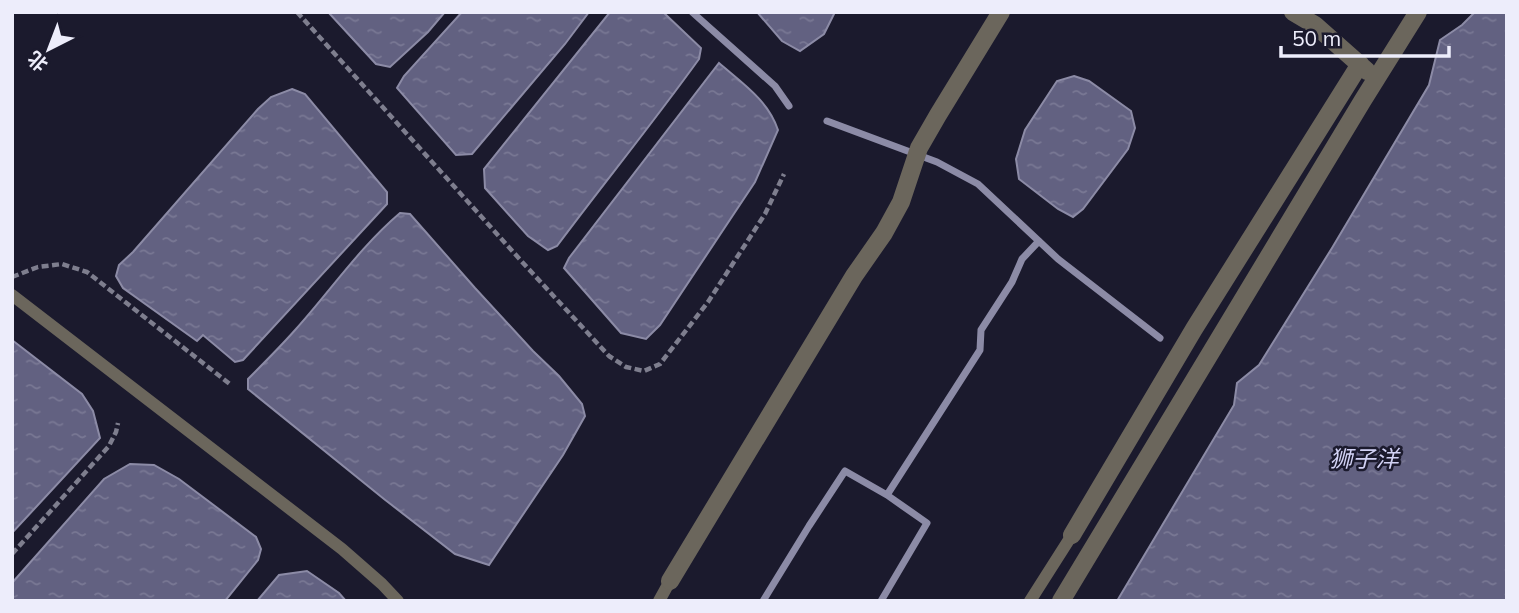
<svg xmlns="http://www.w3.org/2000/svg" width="1519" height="613" viewBox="0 0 1519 613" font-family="Mulish,'Noto Sans SC',sans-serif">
<defs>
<pattern id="water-ripples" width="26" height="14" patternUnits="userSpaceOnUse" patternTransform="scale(1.75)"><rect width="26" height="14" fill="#626181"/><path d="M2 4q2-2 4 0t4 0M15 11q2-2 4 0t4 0" fill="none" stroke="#797894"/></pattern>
</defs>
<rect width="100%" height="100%" fill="#1b1a2d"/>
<path fill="url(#water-ripples)" stroke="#8c8ba6" stroke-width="2" d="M328,12H445L428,32L390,67L376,64Z
M462,12H589L565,44L472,154L456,155L397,88L404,76Z
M610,12H663L701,48L699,59C653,123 604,183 557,246L548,250L528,236L485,188L484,169Z
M757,12H835L824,34L800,51L782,41Z
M1475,12H1507V601H1117L1234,405L1237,383L1259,365L1332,248L1429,85L1440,40L1462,25Z
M719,63C742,83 768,100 778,130L755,182L660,325L646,339L621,333L564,268L569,258Z
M1074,76L1089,81L1131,111L1135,128L1128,149L1083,209L1073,217L1058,209L1019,179L1016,159L1025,130L1057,81Z
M292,89L305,94L387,192V204L243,360L235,362L203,335L197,341L123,288L116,276L119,265L133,252L258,109L271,97Z
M400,213L410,214L475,288L533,351L559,376L582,404L585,416L563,455L489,565L455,554L384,499L248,389V379C264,363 281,346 296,329C331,290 360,247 400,213Z
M12,340L82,394L93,411L100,438L12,533Z
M130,464L154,465L179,479L256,537L261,549L258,560L225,601H12V583L104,479Z
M307,571L339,593L346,601H257L279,575Z"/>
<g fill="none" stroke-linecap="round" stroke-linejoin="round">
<path stroke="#8c8ba6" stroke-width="7" d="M692,12L775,86L789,106
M827,121L937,162L978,184L1058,259L1160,338
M763,601L809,526L845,471L887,495
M881,601L927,523L887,495L980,350L981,330L1012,282L1022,259L1039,241"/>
<path stroke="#7e7e8e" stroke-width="4.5" stroke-dasharray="7 3.5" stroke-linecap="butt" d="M297,12L524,264L609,356L626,367L644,371L660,364L708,302L765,214L784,174
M12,277L38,267L62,264L87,272L231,385
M12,554L109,446L116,432L118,423"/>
<path stroke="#6b665c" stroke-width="12" d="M12,295L342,549L382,584L398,601
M659,601L670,581
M1030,601L1072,535"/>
<path stroke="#6b665c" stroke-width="18" d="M1293,12L1315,25L1367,71
M1072,535L1194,329L1360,64
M670,581L854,276L884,233L901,202L919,148L938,115L1001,12
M1061,601L1363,100L1418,12"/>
</g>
<g text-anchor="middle" stroke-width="5" stroke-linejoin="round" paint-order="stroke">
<g font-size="23" font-style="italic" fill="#d2d2f5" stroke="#1b1a2d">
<text x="1364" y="467">狮子洋</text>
</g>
</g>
<rect width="1519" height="613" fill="none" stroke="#ededfb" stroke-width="28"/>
<g transform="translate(49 49) rotate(222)" stroke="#1b1a2d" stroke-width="5" paint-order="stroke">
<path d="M0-5L12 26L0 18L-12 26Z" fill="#ededfb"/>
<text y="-10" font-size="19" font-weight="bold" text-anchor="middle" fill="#ededfb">北</text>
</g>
<path d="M1281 46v10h168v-10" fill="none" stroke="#ededfb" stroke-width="3.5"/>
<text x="1292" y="46" font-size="21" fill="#ededfb" stroke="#1b1a2d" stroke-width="5" paint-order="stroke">50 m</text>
</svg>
